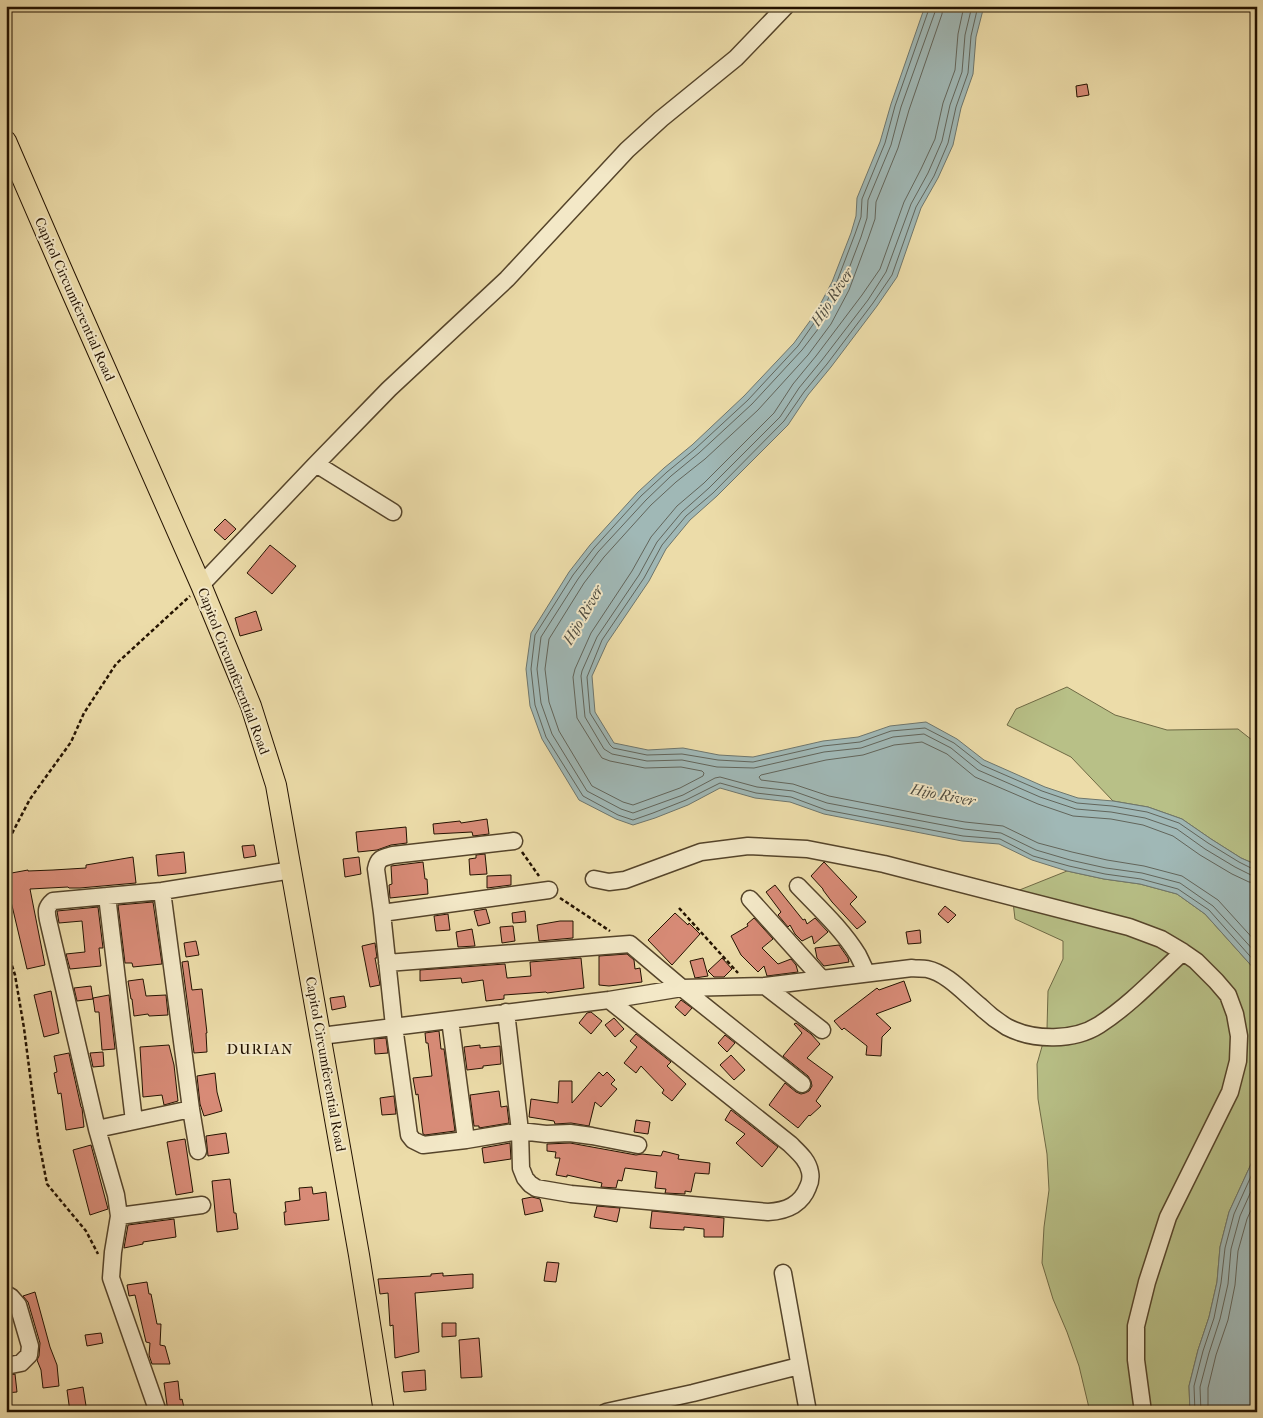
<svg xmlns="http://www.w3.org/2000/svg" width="1263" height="1418" viewBox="0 0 1263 1418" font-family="'IM FELL French Canon',serif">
<rect width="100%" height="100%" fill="#ecdca9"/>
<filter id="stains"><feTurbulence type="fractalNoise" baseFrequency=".004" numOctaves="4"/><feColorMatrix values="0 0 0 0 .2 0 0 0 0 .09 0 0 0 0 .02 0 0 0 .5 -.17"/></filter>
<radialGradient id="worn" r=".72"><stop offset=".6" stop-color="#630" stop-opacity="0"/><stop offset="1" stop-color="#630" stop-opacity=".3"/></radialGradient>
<path fill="#b8c087" stroke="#6e6944" d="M1067,687L1115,715L1167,730L1238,729L1257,744V865L1241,858L1211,839L1182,819L1148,807L1113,801L1071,757L1007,725L1016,709Z
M1067,871L1104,879L1140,884L1177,894L1205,914L1257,972V1151L1229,1212L1220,1247L1217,1282L1209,1317L1198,1350L1189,1386L1190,1412H1090L1079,1366L1067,1332L1053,1299L1042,1263L1044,1227L1049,1190L1047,1154L1038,1099L1037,1064L1047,1029L1048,991L1063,959V941L1015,919L1012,893Z"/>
<path fill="#a0b8b6" stroke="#6e766d" d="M925,6H984L976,37L973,74L961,108L953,145L938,178L921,208L897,277L877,306L831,367L808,395L788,425L717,496L690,520L666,549L649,581L607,643L592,676L595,712L614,743L648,750L683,748L719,755L753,757L823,741L858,737L890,726L926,722L957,739L984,760L1045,787L1078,798L1113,801L1148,807L1182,819L1211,839L1241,858L1257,865V972L1205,914L1177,894L1140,884L1104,879L1067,871L1032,860L999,844L962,841L824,814L790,802L755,798L720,788L688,805L655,818L633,825L616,819L579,800L542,739L530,706L526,669L531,633L569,572L590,545L638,492L664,468L692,445L744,396L794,343L815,314L832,282L851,233L856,216L857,198L880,142L891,104Z
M1257,1151V1412H1190L1189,1386L1198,1350L1209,1317L1217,1282L1220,1247L1229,1212Z"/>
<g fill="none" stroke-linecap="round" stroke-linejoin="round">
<path stroke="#62655b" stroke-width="1" d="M930,6L895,106L885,143L862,199L861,217L855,234L836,284L819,316L798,346L748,400L695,449L667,472L641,496L594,548L573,575L535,635L531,669L535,705L546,737L583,796L618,815L633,820L653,813L686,800L720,783L756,793L791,797L826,810L963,836L1000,839L1033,856L1069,866L1105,874L1141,879L1178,889L1209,910L1257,964
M936,6L935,12L901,107L891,145L868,200L867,218L861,237L842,287L825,320L802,350L752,404L699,453L671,476L646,500L598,552L578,579L541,637L537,669L541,703L552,734L587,791L621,809L633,813L683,795L715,778L720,777L757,787L793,791L827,803L964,829L1001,833L1036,850L1070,860L1106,868L1142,873L1180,883L1213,906L1257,954
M943,6L942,14L909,110L898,148L876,202L875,219L868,239L849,290L831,324L808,355L758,410L705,459L676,482L651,505L604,557L584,583L549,639L545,669L549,702L559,731L592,786L623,802L633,805L680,788L703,776L704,773L702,771L681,767L645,768L610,761L602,758L598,752L577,718L573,677L575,669L591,633L632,571L651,537L677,506L704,483L774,413L793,384L816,356L862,295L880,269L904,202L921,169L935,139L943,103L955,70L958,34L964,6
M972,6L965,35L962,72L950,105L942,141L928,173L911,204L886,272L868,300L822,360L799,388L780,417L709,488L682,512L657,542L639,575L597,637L582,671L581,676L585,717L604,749L612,754L647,761L682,760L717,767L754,768L824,752L861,748L893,737L924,734L951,748L978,770L1040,797L1076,809L1111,812L1145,818L1177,829L1205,849L1235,867L1251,875L1257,876
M978,6L971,36L968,73L956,107L948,143L934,176L916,207L892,275L873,303L827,364L804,392L784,421L713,493L686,516L662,545L644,578L602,640L587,677L590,713L610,745L613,748L647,755L682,754L718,760L753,762L823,746L860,742L891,731L925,728L954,743L982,765L1042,791L1077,803L1112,806L1147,812L1179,823L1208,843L1239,862L1253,869L1257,870
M1257,883L1249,882L1232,874L1200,855L1173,836L1143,825L1111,819L1073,816L1038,804L975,777L947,754L922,742L894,745L863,755L826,760L761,775L759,777L761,780L793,784L829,796L931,816L965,822L1003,826L1038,843L1072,852L1107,860L1144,866L1182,876L1218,900L1257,943
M1195,1412L1194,1386L1203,1351L1214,1318L1221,1283L1225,1248L1234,1214L1257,1163
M1201,1412L1200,1387L1209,1353L1220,1319L1228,1284L1231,1249L1240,1216L1257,1178
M1208,1412V1388L1216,1355L1228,1320L1235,1285L1238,1251L1247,1219L1257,1197"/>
</g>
<path fill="#d88b77" stroke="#231200" d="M1087,84L1089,95L1077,97L1076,86Z
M225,519L236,529L225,540L214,530Z
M270,545L296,566L272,594L247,573Z
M256,611L262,630L240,636L235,618Z
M487,819L489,834L473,836L472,832L434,834L433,824L460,821L461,823Z
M406,827L407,843L391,845L377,850L358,852L356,832Z
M254,845L256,856L244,858L242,846Z
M184,852L186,873L158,876L156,855Z
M485,854L487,874L470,875L469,859L476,858V855Z
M133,857L136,883L80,888H69L68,887L30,889L45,965L27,969L9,893H8L6,874L28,870V871L53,870L86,868V865Z
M359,857L361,874L345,877L343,859Z
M423,862L425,879H427L428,894L390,898L389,885L392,884L391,866Z
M824,862L857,897L850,904L866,922L857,929L832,902L823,890V889L811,876Z
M511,875V885L487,888V876Z
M775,885L803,920L805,919L807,924L815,918L828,932L814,944L812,936L802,941L795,934L790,925L788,927L778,915L781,912L766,892Z
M153,902L162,964L133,967L132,963H125L118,905Z
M945,906L956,915L948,923L938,914Z
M98,907L103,948H99L101,966L70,969L66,954L85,952L82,921L59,923L57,911Z
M486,909L490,923L478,926L474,911Z
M525,911L526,922L513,923L512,913Z
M675,913L688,925L689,923L700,934L672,965L648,940Z
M448,914L450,930L436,931L434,916Z
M754,918L773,939L762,948L778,964L791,959L796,965L798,972L767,976L764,966L758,972L741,955L731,936L748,926L747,924Z
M560,921H573V938L539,941L537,925Z
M513,926L515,941L502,943L500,927Z
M472,929L475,946L458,947L456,932Z
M920,930L921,943L908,944L906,932Z
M196,941L199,955L186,957L184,943Z
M375,943L377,958H375L380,985L370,987L362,946Z
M839,945L848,958L849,962L824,966L817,958L815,948Z
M627,954L634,960L635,969L640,968L642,982L609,986L599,985V956Z
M581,958L584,988L547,993L546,992L504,995V999L486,1001L483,980L462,983L461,978L420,981V970L505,964L507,978L531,976L530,962Z
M703,958L708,976L695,978L690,961Z
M722,958L732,969L724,977H714L708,971Z
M188,961L192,990L202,989L207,1033H206L207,1052L194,1053L182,962Z
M143,979L146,996L166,995L168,1015L149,1016L148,1014L134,1016L132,999H131L128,981Z
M904,981L911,1001L876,1014L891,1028L882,1037L881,1056L866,1055L867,1046L844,1028L842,1030L834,1021L877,988L879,990Z
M91,986L93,999L77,1001L74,988Z
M51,991L59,1033L44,1037L34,995Z
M109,995L115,1049L102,1050L99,1012H95L93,998Z
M344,996L346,1007L332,1010L330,998Z
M681,1000L692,1008L685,1016L675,1007Z
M591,1012L602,1021L591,1034L579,1023L587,1013Z
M614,1018L624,1029L615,1037L605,1025Z
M796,1023L811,1034L820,1044L807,1058L833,1077L816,1101L821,1106L810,1116L809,1115L798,1128L769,1105L785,1083L796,1092L801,1094L805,1093L809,1091L812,1086L811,1081L808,1076L783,1056L802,1033L794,1024Z
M439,1031L441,1049H444L455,1131L425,1135L423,1134L418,1094L416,1095L413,1078L432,1076L428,1043H426L425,1033Z
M636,1034L671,1062L667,1066L686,1084L672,1101L662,1093L664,1090L641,1066L636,1073L624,1063L637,1047L630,1041Z
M725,1035L735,1043L727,1052L718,1043Z
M386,1038L388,1053L375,1054L374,1039Z
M169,1045L174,1065L178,1101L164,1105L162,1095L143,1097L140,1047Z
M480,1045V1048L500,1046L501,1064L483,1066V1068L467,1070L464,1047Z
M103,1052L104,1066L93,1067L90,1053Z
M69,1053L81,1107L82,1108L84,1127L66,1130L61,1093L58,1094L54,1073L57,1072L54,1056Z
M731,1055L745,1070L734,1080L720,1065Z
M599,1072L603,1076L607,1072L615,1080L611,1084L617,1089L601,1107L595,1102L589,1126L571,1123L555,1124L554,1121L529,1117L531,1099L558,1103L559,1081H572V1103Z
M215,1073L217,1092L222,1111L204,1116L200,1104L197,1076Z
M499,1091L501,1107L507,1106L509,1123L479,1128V1126H474L470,1095Z
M394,1096L396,1114L382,1115L380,1098Z
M731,1110L778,1147L762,1167L736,1143L745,1134L725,1120Z
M636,1120L650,1122L648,1134L634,1132Z
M226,1133L229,1153L208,1156L206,1136Z
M185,1139L193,1192L176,1195L167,1142Z
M510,1143L511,1159L484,1163L482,1148Z
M570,1143L636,1155L642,1154L661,1156L663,1151L679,1155L678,1159L710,1163L709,1174L695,1173L691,1192L685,1191V1194L665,1193L666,1189L655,1188L657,1172L625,1168L622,1181L618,1180L616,1188L601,1187L602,1183L567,1175V1177L556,1175L560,1158H555L556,1152L547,1151V1144Z
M91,1145L108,1209L90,1215L73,1150Z
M230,1179L234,1213H236L238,1229L217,1232L212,1181Z
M312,1187L313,1194L326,1192L329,1220L285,1225L284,1212H286L285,1202L300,1200L299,1188Z
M532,1197L540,1199L543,1211L525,1215L522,1199Z
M597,1206L620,1208L617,1222L594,1217Z
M652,1211L724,1218L723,1237H704V1229L684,1227V1230L664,1229L650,1228Z
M174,1219L176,1237L143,1242V1244L124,1248L128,1225Z
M547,1262L559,1263L556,1282L544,1281Z
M443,1273V1276L473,1274V1288L415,1293L419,1352L395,1358L393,1325L390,1326L388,1293L380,1294L378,1279L431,1276V1274Z
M147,1282L149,1294H151L157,1324H161L160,1345L165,1346L170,1364H152L149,1355L150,1343L146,1342L135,1295L129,1296L127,1285Z
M35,1292L50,1347L57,1365L59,1386L43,1388L41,1370L37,1360L39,1356L40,1343L28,1302L23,1296Z
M442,1323H456V1336L442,1337Z
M101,1333L103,1343L87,1346L85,1335Z
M479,1338L482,1377L461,1378L459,1340Z
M425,1370L426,1390L404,1392L402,1372Z
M15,1374L17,1392L6,1393V1376Z
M178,1381L180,1400L182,1399L185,1412H168L164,1383Z
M83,1387L87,1412H70L67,1390Z"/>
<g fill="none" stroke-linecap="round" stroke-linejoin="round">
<defs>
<path id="minor" d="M316,464L393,512
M201,585L316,464L389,389L507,279L627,150L661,119L736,58L786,6
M514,841L393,855C382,858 378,858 376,869L382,913L394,1026L409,1135L413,1140L423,1145L466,1140L520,1131L546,1134L570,1133L592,1136L638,1145
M594,879L609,882L625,880L701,852L748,846L807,849L884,864L1129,927L1161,939L1183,952L1196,961L1216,981L1228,995L1235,1014L1239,1036L1238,1061L1230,1092L1168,1217L1147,1282L1136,1326V1360L1143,1412
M798,886C819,908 842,929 858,955C861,961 864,967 866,973
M162,891L191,1109L198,1151
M107,896L134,1121
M750,899L822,979
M382,913L549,890
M387,963L630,944L682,988L802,1084
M765,986L822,1030
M506,1012L520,1131L521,1168L525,1178L530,1184L536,1188L571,1194L768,1212C786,1211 801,1205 808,1187C810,1183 811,1177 810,1172C808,1160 798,1152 790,1144L609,1000
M450,1020L466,1140
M321,1036L609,1000L682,988L765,986L912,968C916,969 922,968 927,969C947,973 965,994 980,1006C988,1014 997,1021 1007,1027C1034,1041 1074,1041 1099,1025C1130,1005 1156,977 1183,952
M97,1129L191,1109
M119,1216L202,1205
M783,1273L808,1412
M6,1294L11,1297L18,1305L30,1346L29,1355L21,1363L6,1366
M158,1412L111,1278L113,1252L119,1216L116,1195L97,1129L48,920C46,911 46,907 53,901L162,891L292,870
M606,1412L693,1393L799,1366"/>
<path id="major" d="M6,141L65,277L201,585L251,706L276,785L359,1255L384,1412"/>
</defs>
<use href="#minor" stroke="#55442a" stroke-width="19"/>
<use href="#major" stroke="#231200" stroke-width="22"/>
<path stroke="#231200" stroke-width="2.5" stroke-dasharray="4 2.5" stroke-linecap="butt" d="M6,845L30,799L71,742L84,713L116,664L190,596
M522,852L539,876
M560,898L610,931
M679,908L738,973
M6,947L15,975L24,1028L38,1137L47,1184L86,1231L98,1254"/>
<use href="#minor" stroke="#f3e8c7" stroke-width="16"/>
<use href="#major" stroke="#ecdca9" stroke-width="20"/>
</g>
<g text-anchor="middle" stroke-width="4" stroke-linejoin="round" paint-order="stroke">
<g font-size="14" fill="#231200" stroke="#f3e8c7">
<text transform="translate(75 299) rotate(66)" y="5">Capitol Circumferential Road</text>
<text transform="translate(234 671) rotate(69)" y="5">Capitol Circumferential Road</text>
<text transform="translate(326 1064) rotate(80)" y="5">Capitol Circumferential Road</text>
</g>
<g font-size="15" font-style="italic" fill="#4f4c40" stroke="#f3e8c7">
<text transform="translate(832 297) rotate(-57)" y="5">Hijo River</text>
<text transform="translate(583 615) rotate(-60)" y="5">Hijo River</text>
<text transform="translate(943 795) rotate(11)" y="5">Hijo River</text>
</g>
<g font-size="15" letter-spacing="1" fill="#231200" stroke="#f3e8c7">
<text x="260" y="1054">DURIAN</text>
</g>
</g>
<rect width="1263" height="1418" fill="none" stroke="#ecdca9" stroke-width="25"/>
<rect x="8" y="8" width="1248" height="1403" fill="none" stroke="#231200" stroke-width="2.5"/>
<rect x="12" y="12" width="1238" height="1393" fill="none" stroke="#231200"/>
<rect width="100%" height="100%" filter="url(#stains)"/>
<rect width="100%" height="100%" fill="url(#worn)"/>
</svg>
